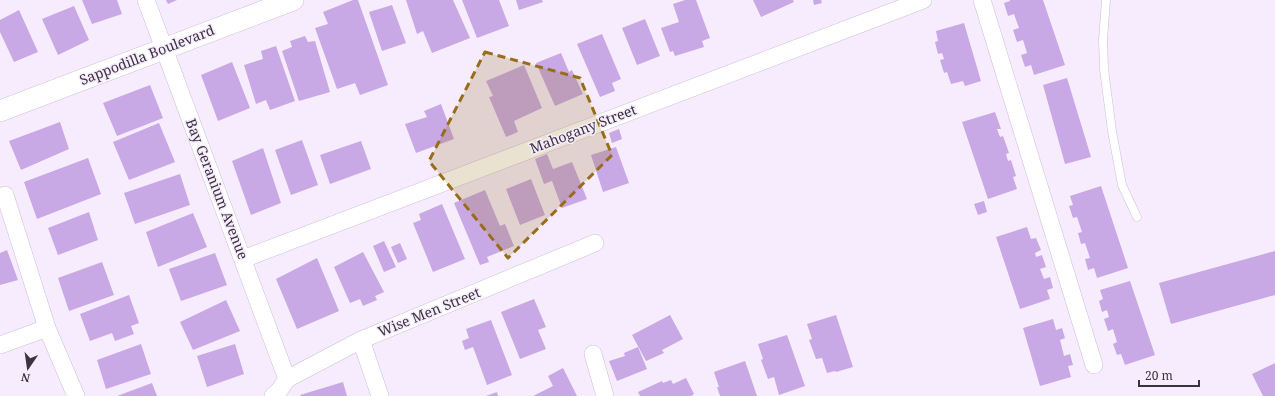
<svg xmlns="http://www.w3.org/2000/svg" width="1275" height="396" viewBox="0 0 1275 396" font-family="'Noto Serif',serif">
<rect width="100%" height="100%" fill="#f6ecfd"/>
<path fill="#c8a8e5" d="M82,0H117L122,14L92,24Z
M166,0H177L168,4Z
M353,0H358L388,85L360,95L355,83L337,89L315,28L328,24L323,12Z
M406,0H453L470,38L432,53L423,31L417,34Z
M462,0H499L509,26L477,38Z
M516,0H542L543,2L519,10Z
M685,0H696L710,38L702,41L704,47L675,56L673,51L670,52L661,28L679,22L673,4Z
M753,0H793L794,2L761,17Z
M813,0H821L822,3L814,5Z
M1010,0H1043L1065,65L1034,75L1031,65L1025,67L1021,55L1027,53L1023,40L1017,42L1013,30L1019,28L1014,14L1008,16L1004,3L1010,1Z
M392,5L406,43L382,51L369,12Z
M74,6L89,40L58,55L42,19Z
M19,10L38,52L14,62L0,32V20Z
M645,19L660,56L637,65L622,28Z
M964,23L981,81L965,86L963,81L951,84L947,72L944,73L940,60L944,59L942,53L938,54L935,42L938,41L936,31Z
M602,34L621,79L612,83L615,91L600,97L577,44Z
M305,36L308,42L315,41L330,92L299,101L282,51L292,47L290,41Z
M276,46L295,101L270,110L266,100L256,104L244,65L263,59L261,51Z
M561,53L569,72L572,70L583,94L555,106L536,63Z
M232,62L250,108L218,121L201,75Z
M524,65L542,108L514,121L518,132L506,137L489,97L493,96L486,81Z
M1067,78L1091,157L1065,164L1043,85Z
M150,85L163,118L117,136L103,103Z
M441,104L454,139L416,153L405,124L427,117L424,111Z
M995,112L1001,129H997L1000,137L1003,136L1009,153L1006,154L1008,161L1011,160L1016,176L1013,177L1017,189L988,199L962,122Z
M60,122L69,149L21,170L9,141Z
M159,123L175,162L129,180L113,142Z
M619,129L622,139L612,143L609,133Z
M302,140L318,185L291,195L275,150Z
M361,141L371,169L330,184L320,155Z
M616,147L629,183L603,192L591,155Z
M263,148L281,203L251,215L232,161Z
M547,154L553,169L572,162L587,199L562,208L552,181L544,184L535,159Z
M88,158L101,194L37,219L24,182Z
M180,174L190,205L135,224L124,193Z
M531,179L545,215L520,225L506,189Z
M1101,186L1128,268L1097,278L1094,268L1088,270L1085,259L1090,258L1085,243L1081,244L1078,233L1082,232L1077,217L1073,218L1069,206L1073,205L1070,196Z
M485,190L500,226L505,224L514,246L487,257L489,262L480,265L454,203Z
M984,201L987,212L978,215L974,204Z
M442,204L465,259L433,272L413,223L421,220L419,214Z
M89,212L98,240L58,255L48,228Z
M193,213L207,247L158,267L146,232Z
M1027,227L1031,239L1036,238L1041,250L1035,253L1036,257L1042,255L1046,267L1040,269L1044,279L1050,277L1053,288L1047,290L1050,299L1020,309L996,237Z
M384,241L396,267L384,272L373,246Z
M400,243L407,259L398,263L391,247Z
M7,250L18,280L0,285V253Z
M1275,251V295L1171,324L1159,283Z
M363,252L384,292L375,296L377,300L363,306L360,299L350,303L334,267Z
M215,253L227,285L181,301L169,269Z
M317,258L339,311L297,329L276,279Z
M102,262L114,295L69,311L58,278Z
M1130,281L1155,355L1125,365L1121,354L1117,355L1113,344L1117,342L1113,329L1108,331L1104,319L1109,317L1107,310L1102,312L1099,301L1103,299L1100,290Z
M129,295L139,323L131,326L134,334L115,341L112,333L90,341L80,314Z
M534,299L546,327L538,330L546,349L520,359L501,312Z
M226,300L240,331L193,350L180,322Z
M670,315L683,339L662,350L664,353L646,361L632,335Z
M836,315L853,367L836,372L835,371L827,373L822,358L816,359L809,340L812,339L807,324Z
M1053,319L1056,330L1062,328L1065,338L1060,340L1064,356L1070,354L1073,365L1068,366L1071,377L1040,386L1023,328Z
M491,320L512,375L487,385L473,347L465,350L462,341L469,338L466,329Z
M787,335L805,386L779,395L774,377L768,379L761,360L763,359L758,344Z
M141,344L151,374L106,389L97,360Z
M235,344L244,374L207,387L197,356Z
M638,347L647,369L617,381L609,361L625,356L624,353Z
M745,361L757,396H720L717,387H719L714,372Z
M1275,363V396H1263L1252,374Z
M563,368L577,396H533L553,386L548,376Z
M686,378L694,394L691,396H640L638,392L662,381L663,383L671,380L673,384Z
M343,382L347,396H301L300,395Z
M152,383L157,396H117Z
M497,392L498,396H486Z"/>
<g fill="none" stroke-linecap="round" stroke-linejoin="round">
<defs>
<path id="service" d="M1106,0L1103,40L1104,69L1112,131L1122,185L1137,217"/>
<path id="minor" d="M146,0L287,379
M982,0L1094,365
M5,195L47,328L76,396
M243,259L923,0
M361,340L380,396
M0,345L47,328
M593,354L605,396
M273,396L278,392L287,379L361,340L595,243"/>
<path id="tertiary" d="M0,111L293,0"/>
</defs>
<use href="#service" stroke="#cdbed9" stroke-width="9"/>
<use href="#minor" stroke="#cdbed9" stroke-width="18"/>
<use href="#tertiary" stroke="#cdbed9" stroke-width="22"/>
<use href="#service" stroke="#fff" stroke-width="8"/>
<use href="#minor" stroke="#fff" stroke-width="17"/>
<use href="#tertiary" stroke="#fff" stroke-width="21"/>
</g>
<path fill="#976d1a" fill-opacity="0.2" stroke="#976d1a" stroke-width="3" stroke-dasharray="8 5" stroke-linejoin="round" d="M485,52L580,78L612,155L508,258L429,161Z"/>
<g text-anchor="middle" stroke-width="3" stroke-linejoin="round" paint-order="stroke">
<g font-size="14" fill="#3a343e" stroke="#f6ecfd">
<text transform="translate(147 55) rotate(-21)" y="5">Sappodilla Boulevard</text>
<text transform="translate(583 129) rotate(-21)" y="5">Mahogany Street</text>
<text transform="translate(217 189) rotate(69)" y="5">Bay Geranium Avenue</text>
<text transform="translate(429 312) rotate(-22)" y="5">Wise Men Street</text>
</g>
</g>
<g transform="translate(28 368) rotate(193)" stroke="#f6ecfd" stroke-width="3" paint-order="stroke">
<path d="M0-3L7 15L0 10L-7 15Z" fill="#3a343e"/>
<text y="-6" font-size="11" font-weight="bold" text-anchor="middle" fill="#3a343e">N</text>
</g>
<path d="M1139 380v6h60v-6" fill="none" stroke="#3a343e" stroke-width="2"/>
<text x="1145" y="380" font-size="12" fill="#3a343e" stroke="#f6ecfd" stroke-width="3" paint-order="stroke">20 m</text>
</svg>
